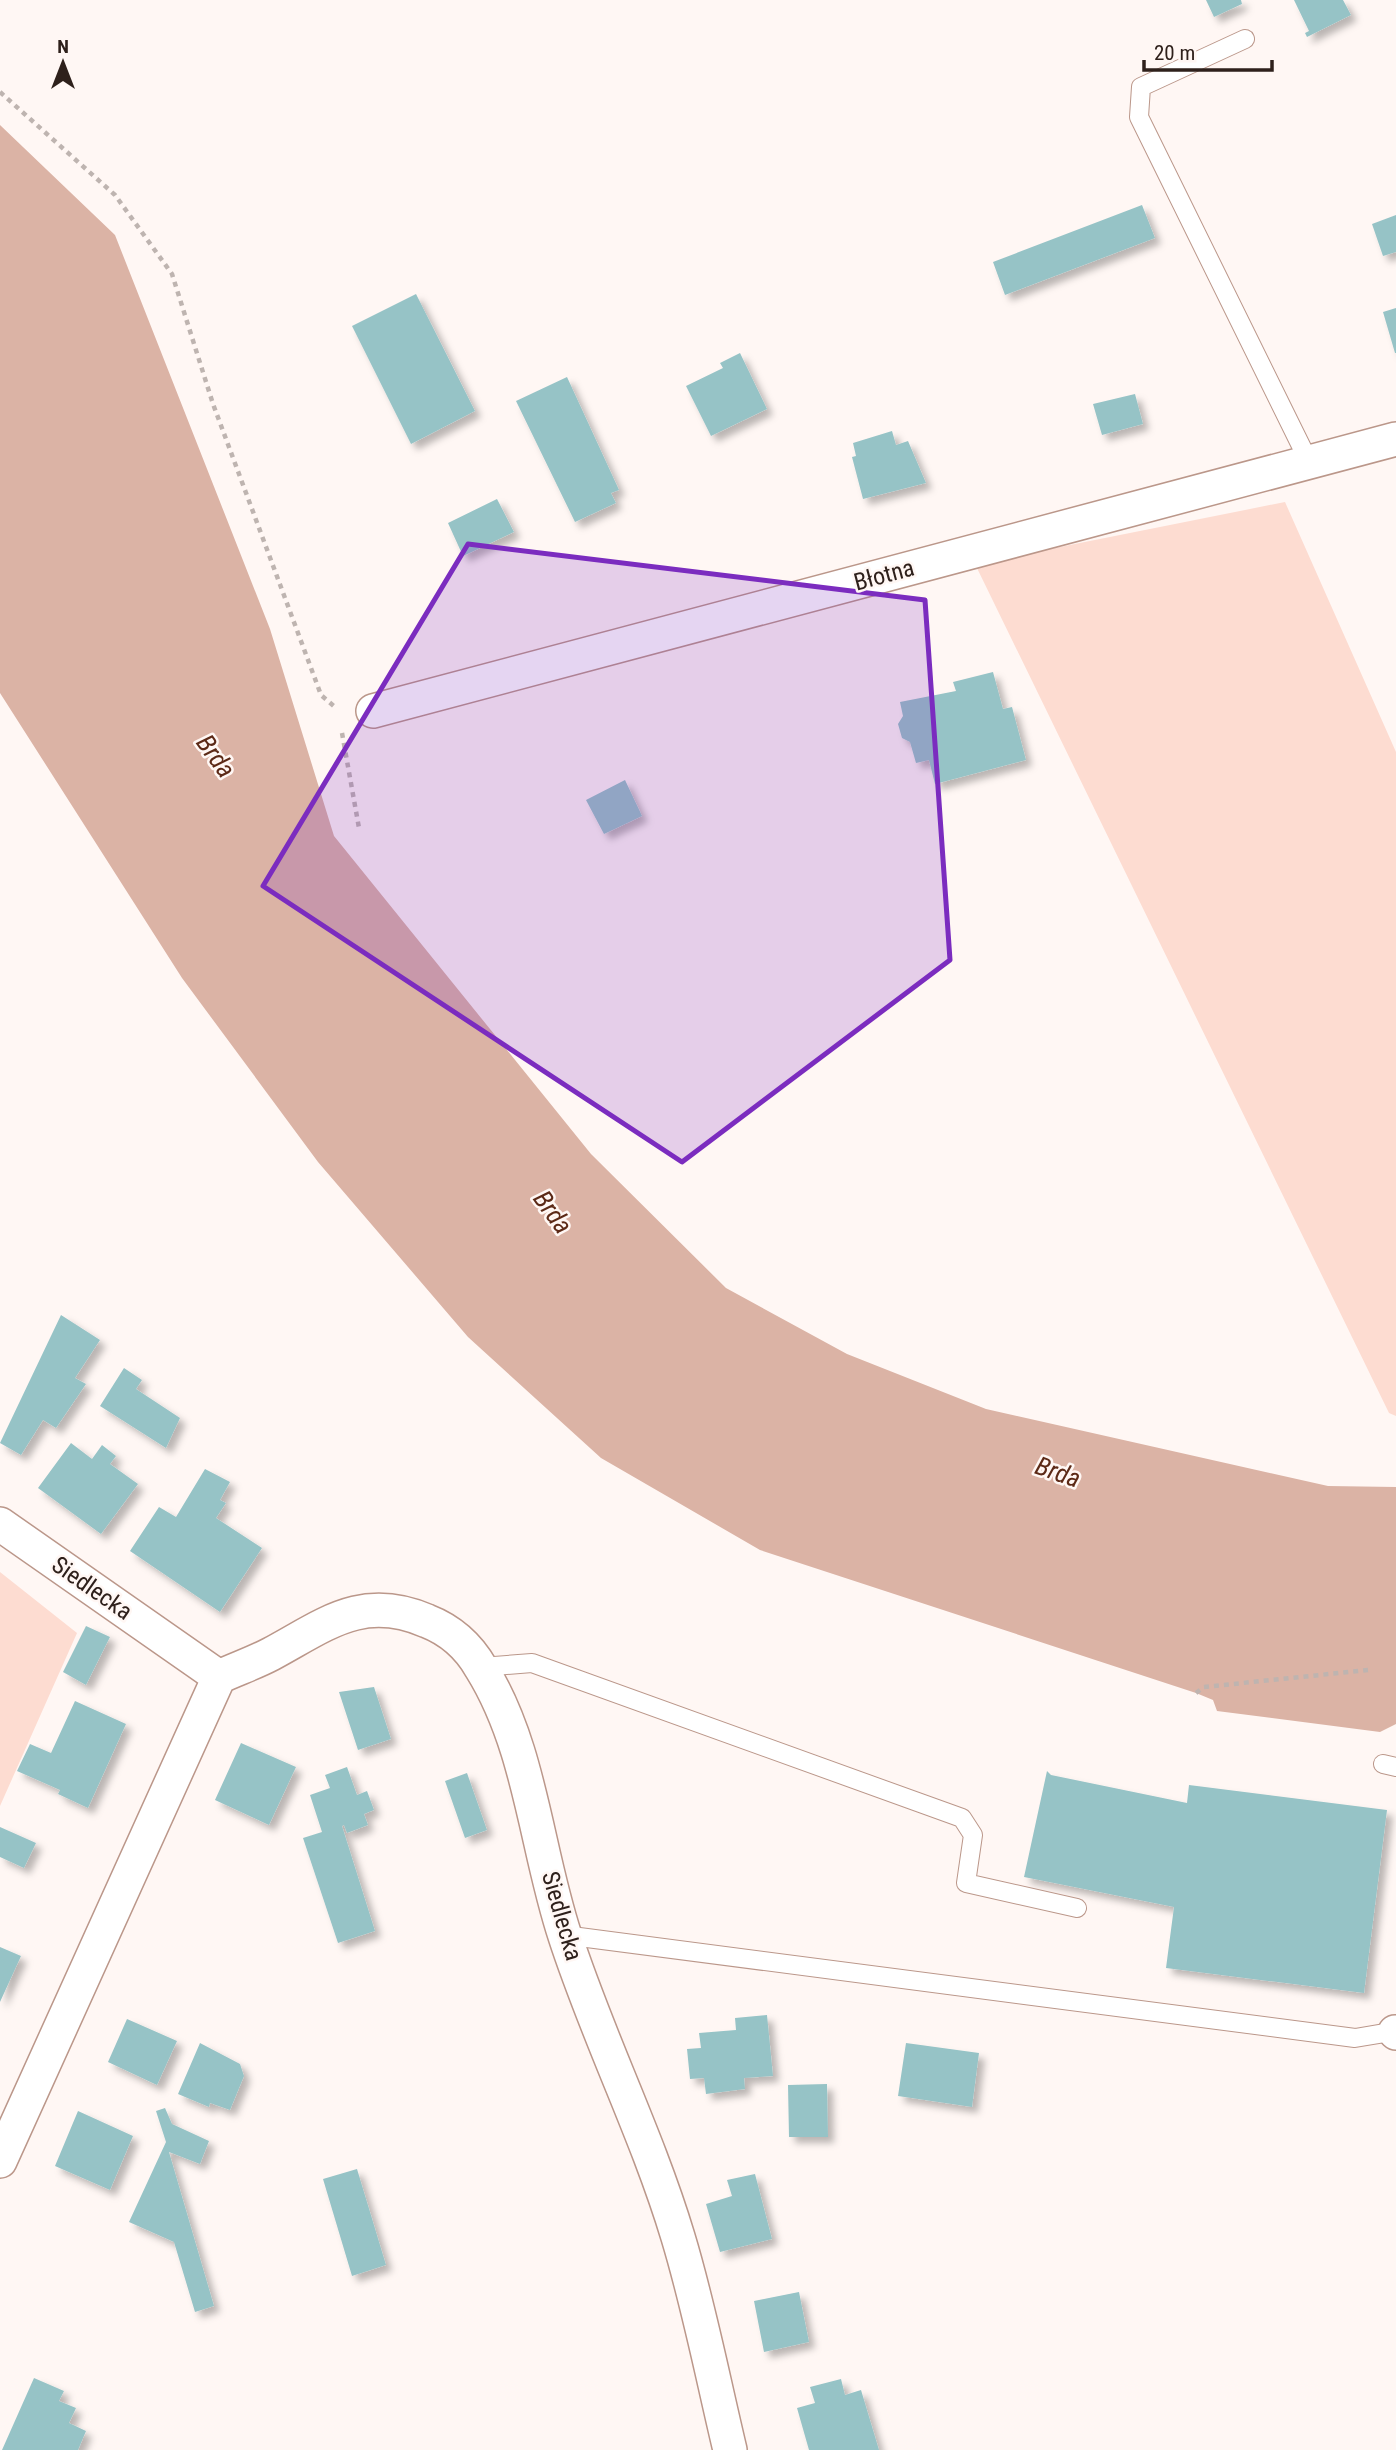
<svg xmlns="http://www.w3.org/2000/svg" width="1396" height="2450" viewBox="0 0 1396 2450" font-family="'Roboto Condensed',sans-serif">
<defs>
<filter id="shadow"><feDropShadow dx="6" dy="6" stdDeviation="3.5" flood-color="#0004"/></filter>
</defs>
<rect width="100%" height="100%" fill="#fff7f4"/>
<path fill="#fddcd1" d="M1285,502L1396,752V1416L1389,1413L975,564Z
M0,1572L77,1633L0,1806Z"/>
<path fill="#dbb3a5" d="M0,125L115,235L270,629L334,836L591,1154L726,1288L847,1354L986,1409L1328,1486L1396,1487V1724L1380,1732L1217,1711L1213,1700L1196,1693L760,1550L601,1458L468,1337L318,1162L182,978L0,693Z"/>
<path fill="#96c3c6" filter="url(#shadow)" d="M1206,0H1241L1242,4L1214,17Z
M1294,0H1343L1351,15L1307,37L1305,33L1309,31Z
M1142,205L1155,238L1005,295L993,262Z
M1396,215V252L1383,256L1372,224Z
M416,294L475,411L411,444L352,326Z
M1396,308V353H1395L1383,312Z
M740,353L767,409L711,436L686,386L723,368L720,363Z
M567,377L619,490L611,493L616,503L575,522L516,401Z
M1135,394L1143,424L1102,435L1093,404Z
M892,431L896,445L908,441L926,483L863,499L852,457L856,456L853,443Z
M497,499L514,532L463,556L448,523Z
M993,672L1003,709L1012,707L1026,760L935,784L929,760L916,763L910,742L902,738L898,724L903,716L900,702L956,691L953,682Z
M625,780L642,816L604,834L586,800Z
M61,1315L100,1340L75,1378L86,1384L56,1428L43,1420L21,1455L0,1443Z
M124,1368L142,1380L136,1389L180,1418L166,1448L100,1406Z
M71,1443L92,1459L102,1445L116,1456L110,1464L138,1484L101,1534L38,1488Z
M205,1469L230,1482L220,1500L226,1503L216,1518L262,1548L220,1612L130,1551L159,1507L176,1517Z
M86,1626L110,1637L86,1685L63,1672Z
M374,1687L391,1739L358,1750L339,1692Z
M75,1701L126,1724L88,1808L58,1794L60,1790L17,1771L30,1744L51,1753Z
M241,1743L296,1767L269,1825L215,1800Z
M347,1767L357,1795L367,1791L374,1810L364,1814L368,1825L347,1833L344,1825L342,1826L375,1931L338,1943L303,1838L322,1832L310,1795L330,1788L325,1775Z
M1047,1771L1051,1775L1187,1803L1189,1785L1387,1810L1364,1993L1166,1968L1174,1907L1024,1877Z
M467,1773L487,1830L465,1838L445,1781Z
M0,1827L36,1843L24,1868L0,1857Z
M0,1947L21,1956L0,2002Z
M767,2015L773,2076L744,2078L745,2089L706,2094L704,2078L690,2079L687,2049L701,2048L699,2033L736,2030L735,2018Z
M127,2019L177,2041L157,2085L108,2062Z
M200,2043L240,2064L244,2076L230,2110L210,2103L209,2107L178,2094Z
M906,2043L979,2053L972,2107L898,2096Z
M827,2084L828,2137H789L788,2085Z
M165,2108L172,2124L209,2141L200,2164L169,2152L214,2306L195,2312L174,2242L129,2222L166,2142L156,2111Z
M78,2111L133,2136L110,2190L55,2166Z
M357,2169L386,2265L352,2276L323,2179Z
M755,2174L772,2239L720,2252L706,2204L732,2196L727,2180Z
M799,2292L809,2342L764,2352L754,2301Z
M34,2378L64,2391L59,2401L76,2408L69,2423L86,2431L78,2450H2Z
M841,2379L845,2395L861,2390L879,2450H809L797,2408L815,2403L810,2387Z"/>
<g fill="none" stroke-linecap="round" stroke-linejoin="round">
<defs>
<path id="service" d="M1245,39L1141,87L1139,117L1309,462
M481,1667L532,1663L962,1818L973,1835L966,1883L1077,1908
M1383,1764L1396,1767
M564,1935L1355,2038L1396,2031"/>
<path id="minor" d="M373,711L1396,439
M0,1524L219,1677
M1395,2032L1396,2033
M0,2161L219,1677C236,1669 254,1663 271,1654C325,1625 362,1593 427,1621C450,1630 469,1647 481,1668C531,1748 536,1849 565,1936C598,2038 647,2134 678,2237C699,2306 713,2379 730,2450"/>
</defs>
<use href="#service" stroke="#bb978a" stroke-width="20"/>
<use href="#minor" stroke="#bb978a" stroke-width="36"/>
<path stroke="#beb4b0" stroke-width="4.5" stroke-dasharray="5 5" stroke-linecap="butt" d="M0,92L115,195L172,274L213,404L321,695L336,708
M342,733L359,828
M1196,1693L1204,1687L1368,1670"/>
<use href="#service" stroke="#fff" stroke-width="18"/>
<use href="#minor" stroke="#fff" stroke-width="33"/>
</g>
<path fill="#7b2cbf" fill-opacity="0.2" stroke="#7b2cbf" stroke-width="5" stroke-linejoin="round" d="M468,544L925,600L950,960L682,1162L263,886Z"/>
<g text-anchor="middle" stroke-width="5" stroke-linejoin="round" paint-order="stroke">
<g font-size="24" fill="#2e201b" stroke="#fff7f4">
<text transform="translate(884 575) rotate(-15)" y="8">Błotna</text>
<text transform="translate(92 1588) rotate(35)" y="8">Siedlecka</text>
<text transform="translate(562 1916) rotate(74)" y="8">Siedlecka</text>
</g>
<g font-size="26" font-style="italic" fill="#5c2916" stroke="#fff7f4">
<text transform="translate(216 756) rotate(54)" y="9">Brda</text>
<text transform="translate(553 1212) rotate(54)" y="9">Brda</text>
<text transform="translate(1058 1472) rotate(19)" y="9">Brda</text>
</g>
</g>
<g transform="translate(63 63)" stroke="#fff7f4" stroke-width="5" paint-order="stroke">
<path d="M0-5L12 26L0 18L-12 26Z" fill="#2e201b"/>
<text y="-10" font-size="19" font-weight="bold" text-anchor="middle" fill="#2e201b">N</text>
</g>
<path d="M1144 60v10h128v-10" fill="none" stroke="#2e201b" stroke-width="3.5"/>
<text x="1154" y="60" font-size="21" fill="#2e201b" stroke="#fff7f4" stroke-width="5" paint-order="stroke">20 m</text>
</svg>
